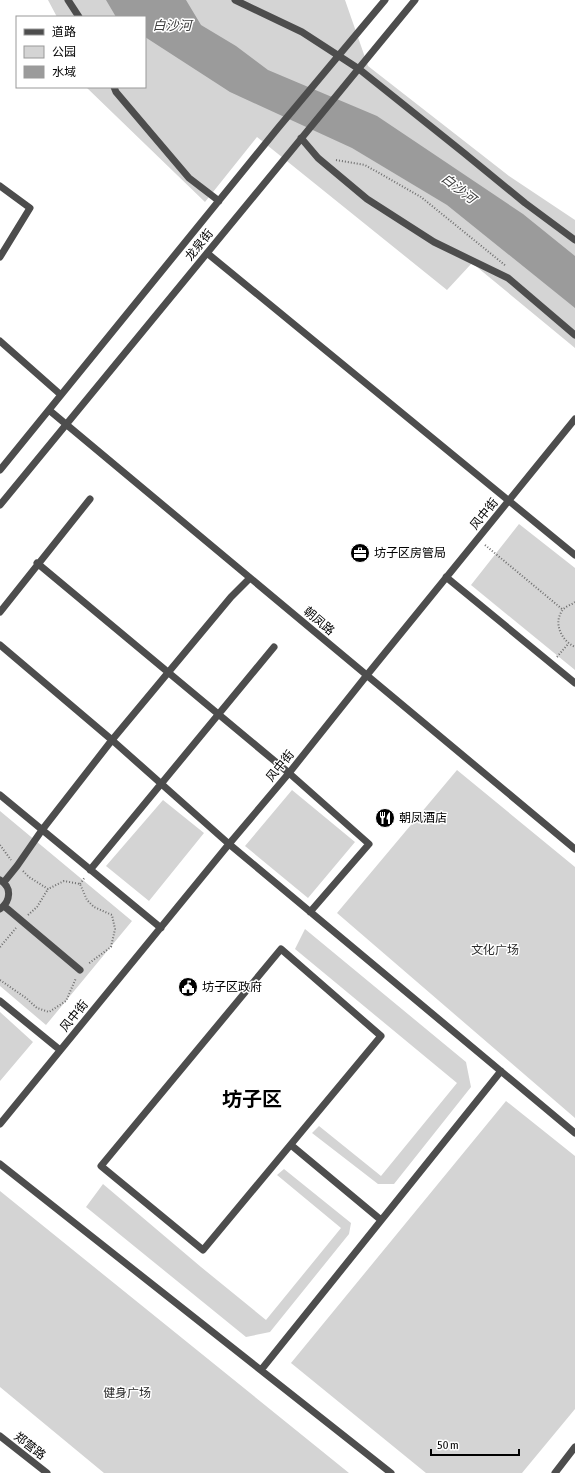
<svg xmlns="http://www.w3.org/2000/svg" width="575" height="1473" viewBox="0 0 575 1473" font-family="'Asap Condensed','Noto Sans SC',sans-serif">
<rect width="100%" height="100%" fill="#fff"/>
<path fill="#d4d4d4" d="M48,0H345L368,66L509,176L575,220V348L472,263L447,290L257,137L205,202L86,87H145V17H57Z
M519,524L575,568V670L471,585Z
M457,770L575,867V1118L337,913Z
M292,790L355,842L308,898L245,846Z
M163,800L204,833L149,901L106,866Z
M0,811L132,921L46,1025L0,986Z
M305,929L466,1062L471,1087L394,1184H378L312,1133L319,1126L381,1176L457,1083L295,949Z
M0,1012L33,1042L0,1081Z
M506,1101L575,1156V1409L522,1473H426L291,1363Z
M284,1169L351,1223L349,1234L270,1332L246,1337L86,1207L103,1184L201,1267L266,1320L341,1228L277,1175Z
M0,1191L349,1473H104L0,1387Z"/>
<path fill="#9b9b9b" d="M106,0H186L201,25L236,46L268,70L377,116L523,214L575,256V308L447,205L352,148L230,92L145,37V17H116Z"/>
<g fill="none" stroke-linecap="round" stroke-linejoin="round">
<path stroke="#6f6f6f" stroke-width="2" stroke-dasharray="1 2" stroke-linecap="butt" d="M336,160L365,165L421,197L506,266
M485,545L562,609
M575,602C571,605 564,607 562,611C553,624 562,641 575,647
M557,657L568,644
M0,845L11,860
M23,871L29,877L48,889L64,881L80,884L87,900L94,907L112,915L115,929L111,947L88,964
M80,884L85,877
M28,915L37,907L48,889
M0,947L16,928
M0,980L26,998L37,1008L49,1012L66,1001L76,978"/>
<path stroke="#4d4d4d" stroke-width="7" d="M68,0L79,17
M235,0L302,32L359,69L464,153L525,203L575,240
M114,87L116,92L189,178L219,201
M301,138L318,158L367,199L434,242L508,278L575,335
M0,186L30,208L0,257
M207,253L575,555
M0,341L61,395
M49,410L575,849
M0,470L278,128L385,0
M0,505L415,0
M37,563L289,773L369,844L310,912
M446,577L575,683
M0,612L90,499
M0,645L112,740L229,844L575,1133
M0,795L161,928
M90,870L274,647
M4,882L17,866L42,830L112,740L231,597L250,578
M4,906L80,970
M0,909C11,901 12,887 0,880
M281,949L381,1036L203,1250L101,1166Z
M0,1001L60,1050
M0,1124L229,844L289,773L367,675L575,419
M291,1145L381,1220
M0,1164L391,1473
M261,1370L501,1071
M0,1436L47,1473
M555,1473L575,1447"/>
</g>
<defs>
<symbol id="office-disc" viewBox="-11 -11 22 22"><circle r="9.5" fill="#000" stroke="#fff"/><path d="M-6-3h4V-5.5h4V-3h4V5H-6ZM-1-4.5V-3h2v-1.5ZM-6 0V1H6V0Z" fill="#fff"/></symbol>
<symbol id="restaurant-disc" viewBox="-11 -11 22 22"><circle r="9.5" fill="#000" stroke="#fff"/><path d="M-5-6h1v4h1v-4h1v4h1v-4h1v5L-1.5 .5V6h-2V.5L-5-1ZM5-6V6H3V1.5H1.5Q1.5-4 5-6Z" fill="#fff"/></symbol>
<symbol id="civic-disc" viewBox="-11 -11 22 22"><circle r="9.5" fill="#000" stroke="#fff"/><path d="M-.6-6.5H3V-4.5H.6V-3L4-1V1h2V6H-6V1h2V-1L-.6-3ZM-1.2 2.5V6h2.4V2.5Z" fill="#fff"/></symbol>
</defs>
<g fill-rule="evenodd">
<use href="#office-disc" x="349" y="542" width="22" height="22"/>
<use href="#restaurant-disc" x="374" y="807" width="22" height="22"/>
<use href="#civic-disc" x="177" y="976" width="22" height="22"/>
</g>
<g text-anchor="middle" stroke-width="3" stroke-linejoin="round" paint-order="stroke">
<g font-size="12" fill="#000" stroke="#fff">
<text transform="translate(199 245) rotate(-51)" y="4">龙泉街</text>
<text transform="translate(484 514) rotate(-51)" y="4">风中街</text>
<text transform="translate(319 621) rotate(40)" y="4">朝凤路</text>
<text transform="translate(280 766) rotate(-51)" y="4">风中街</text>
<text transform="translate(74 1016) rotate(-51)" y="4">风中街</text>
<text transform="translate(30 1446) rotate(38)" y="4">郑营路</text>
</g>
<g font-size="12" fill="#000" stroke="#fff" text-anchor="start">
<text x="374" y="557">坊子区房管局</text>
<text x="399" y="822">朝凤酒店</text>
<text x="202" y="991">坊子区政府</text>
</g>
<g font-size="12" fill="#2b2b2b" stroke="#fff">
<text x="495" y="954">文化广场</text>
<text x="127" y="1397">健身广场</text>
</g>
<g font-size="13" font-style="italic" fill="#3c3c3c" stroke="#fff">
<text x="172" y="30">白沙河</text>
<text transform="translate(459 188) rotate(38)" y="5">白沙河</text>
</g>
<g font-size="20" font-weight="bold" fill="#000" stroke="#fff">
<text x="252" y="1106">坊子区</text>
</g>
</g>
<rect x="16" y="16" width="130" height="72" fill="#ffffff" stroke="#999999"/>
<rect x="24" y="29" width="20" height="6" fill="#4d4d4d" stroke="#999999"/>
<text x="52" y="36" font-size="12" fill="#000000">道路</text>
<rect x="24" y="46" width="20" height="12" fill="#d4d4d4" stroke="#999999"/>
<text x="52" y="56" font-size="12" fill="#000000">公园</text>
<rect x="24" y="66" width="20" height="12" fill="#9b9b9b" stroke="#999999"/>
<text x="52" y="76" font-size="12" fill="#000000">水域</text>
<path d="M431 1449v6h88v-6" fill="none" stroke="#000000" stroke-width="2"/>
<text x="437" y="1449" font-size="12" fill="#000000" stroke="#ffffff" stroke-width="3" paint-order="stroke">50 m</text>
</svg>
